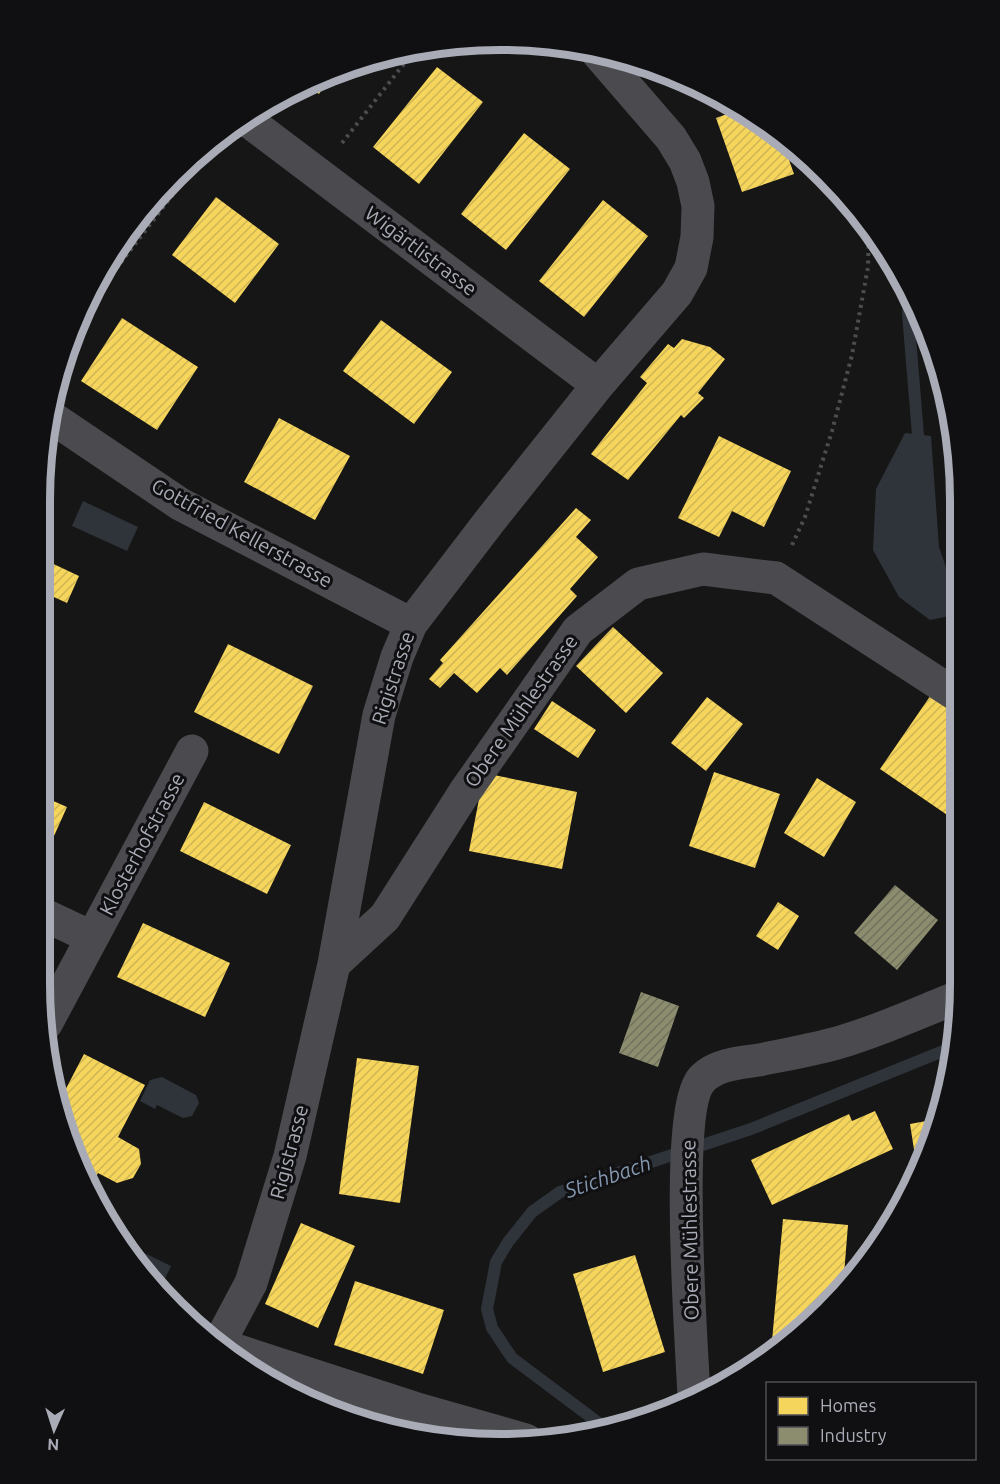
<svg xmlns="http://www.w3.org/2000/svg" width="1000" height="1484" viewBox="0 0 1000 1484" font-family="Ubuntu,sans-serif">
<defs>
<pattern id="homes-hatch" width="6" height="6" patternUnits="userSpaceOnUse" patternTransform="scale(1.5)"><rect width="6" height="6" fill="#f6d55c"/><path d="M-1 1l2-2M0 6l6-6M5 7l2-2" fill="none" stroke="#cfb555"/></pattern>
<pattern id="industry-hatch" width="6" height="6" patternUnits="userSpaceOnUse" patternTransform="scale(1.5)"><rect width="6" height="6" fill="#8c8c6e"/><path d="M-1 1l2-2M0 6l6-6M5 7l2-2" fill="none" stroke="#71725e"/></pattern>
</defs>
<rect width="100%" height="100%" fill="#161616"/>
<path fill="#2e343a" d="M905,433L931,436L939,547L959,605V614L930,620L899,597L873,550L876,489Z
M83,501L138,527L127,551L72,526Z
M162,1077L196,1095L199,1103L192,1116L183,1118L157,1105L155,1109L140,1101L150,1080Z
M126,1244L171,1266L161,1287L124,1248Z"/>
<path fill="url(#homes-hatch)" d="M437,67L483,102L419,184L373,147Z
M334,71L319,94L305,84L323,74Z
M741,109L756,117L781,137L794,174L742,192L716,118Z
M524,133L570,169L506,250L461,214Z
M216,197L279,244L235,303L172,255Z
M603,200L648,236L584,317L539,281Z
M122,318L198,367L157,430L81,381Z
M381,320L452,372L414,424L343,371Z
M682,339L710,347L725,359L698,393L704,398L684,418L681,415L628,480L591,454L647,383L640,377L668,344L674,348Z
M279,418L350,456L315,520L244,482Z
M719,436L791,471L764,527L732,511L719,537L678,518Z
M576,508L591,520L576,537L598,557L570,589L577,596L507,675L500,668L477,693L454,673L440,688L429,679L443,663L440,660Z
M45,560L79,576L67,603L45,593Z
M613,627L663,673L626,713L576,666Z
M228,644L313,686L279,754L194,712Z
M933,692L958,709L956,821L880,769Z
M707,697L743,724L706,771L671,743Z
M552,701L596,730L578,758L534,729Z
M714,772L780,794L755,868L689,846Z
M484,773L577,792L562,869L469,851Z
M817,778L856,802L824,857L784,833Z
M42,796L67,807L41,865V832Z
M204,802L291,845L267,894L180,851Z
M778,902L799,916L778,950L756,936Z
M143,923L230,963L205,1017L117,977Z
M84,1054L145,1085L118,1137L139,1149L141,1164L133,1178L117,1183L98,1173L94,1180L84,1175L63,1132L59,1102Z
M357,1058L419,1066L400,1203L339,1194Z
M875,1111L893,1149L772,1205L751,1160L849,1114L852,1121Z
M937,1119L925,1154L915,1156L910,1124Z
M783,1219L848,1225L843,1287L826,1310L771,1352Z
M301,1223L355,1246L318,1328L265,1304Z
M635,1255L665,1352L603,1372L573,1274Z
M355,1281L444,1310L423,1374L334,1345Z"/>
<path fill="url(#industry-hatch)" d="M895,885L938,920L897,970L854,933Z
M641,992L679,1006L658,1067L619,1053Z"/>
<g fill="none" stroke-linecap="round" stroke-linejoin="round">
<path stroke="#2e343a" stroke-width="12" d="M910,293L908,314L918,435
M608,1430L512,1358L492,1328L487,1309L496,1262L508,1242L532,1212L560,1192L751,1129L953,1047"/>
<path stroke="#4c4d50" stroke-width="4" stroke-dasharray="3 4.5" stroke-linecap="butt" d="M342,143L417,47
M80,316L213,142
M939,366L956,540L960,544
M792,545L805,517L832,431L852,355L868,267L869,226"/>
<path stroke="#4b4b4f" stroke-width="33" d="M243,117L598,385
M48,415L180,504L411,624
M40,913L91,937
M334,964L385,917L464,793L578,630L638,584L703,569L776,578L958,696
M46,1024L192,751
M220,1345L414,1408L526,1440
M217,1347L251,1283L290,1156L334,964L379,715L397,657L411,624L489,522L598,385L677,293L691,268L697,237L698,206L693,182L685,161L671,138L595,50
M694,1397C692,1346 673,1106 703,1078C718,1064 739,1063 759,1060C788,1054 819,1049 847,1040C883,1029 918,1013 953,999"/>
</g>
<g text-anchor="middle" stroke-width="6" stroke-linejoin="round" paint-order="stroke">
<g font-size="20" fill="#a9acb6" stroke="#101012">
<text transform="translate(421 251) rotate(37)" y="7">Wigärtlistrasse</text>
<text transform="translate(242 533) rotate(29)" y="7">Gottfried Kellerstrasse</text>
<text transform="translate(393 678) rotate(-72)" y="7">Rigistrasse</text>
<text transform="translate(521 711) rotate(-55)" y="7">Obere Mühlestrasse</text>
<text transform="translate(142 844) rotate(-62)" y="7">Klosterhofstrasse</text>
<text transform="translate(289 1152) rotate(-75)" y="7">Rigistrasse</text>
<text transform="translate(690 1230) rotate(-91)" y="7">Obere Mühlestrasse</text>
</g>
<g font-size="21" font-style="italic" fill="#8396ad" stroke="#101012">
<text transform="translate(608 1177) rotate(-19)" y="7">Stichbach</text>
</g>
</g>
<path d="M0 0H1000V1484H0ZM500 50H500A450 450 0 0 1 950 500V984A450 450 0 0 1 500 1434H500A450 450 0 0 1 50 984V500A450 450 0 0 1 500 50Z" fill="#101012" fill-rule="evenodd"/>
<path fill="none" stroke="#a9acb6" stroke-width="8" d="M500 50H500A450 450 0 0 1 950 500V984A450 450 0 0 1 500 1434H500A450 450 0 0 1 50 984V500A450 450 0 0 1 500 50Z"/>
<rect x="766" y="1382" width="210" height="78" fill="#101012" stroke="#4d4e54" stroke-width="1.5"/>
<rect x="778" y="1397" width="30" height="18" fill="#f6d55c" stroke="#4d4e54" stroke-width="1.5"/>
<text x="820" y="1412" font-size="18" fill="#a9acb6">Homes</text>
<rect x="778" y="1427" width="30" height="18" fill="#8c8c6e" stroke="#4d4e54" stroke-width="1.5"/>
<text x="820" y="1442" font-size="18" fill="#a9acb6">Industry</text>
<g transform="translate(54 1430) rotate(183)" stroke="#101012" stroke-width="4.5" paint-order="stroke">
<path d="M0-4.5L10 22L0 15L-10 22Z" fill="#a9acb6"/>
<text y="-9" font-size="16" font-weight="bold" text-anchor="middle" fill="#a9acb6">N</text>
</g>
</svg>
